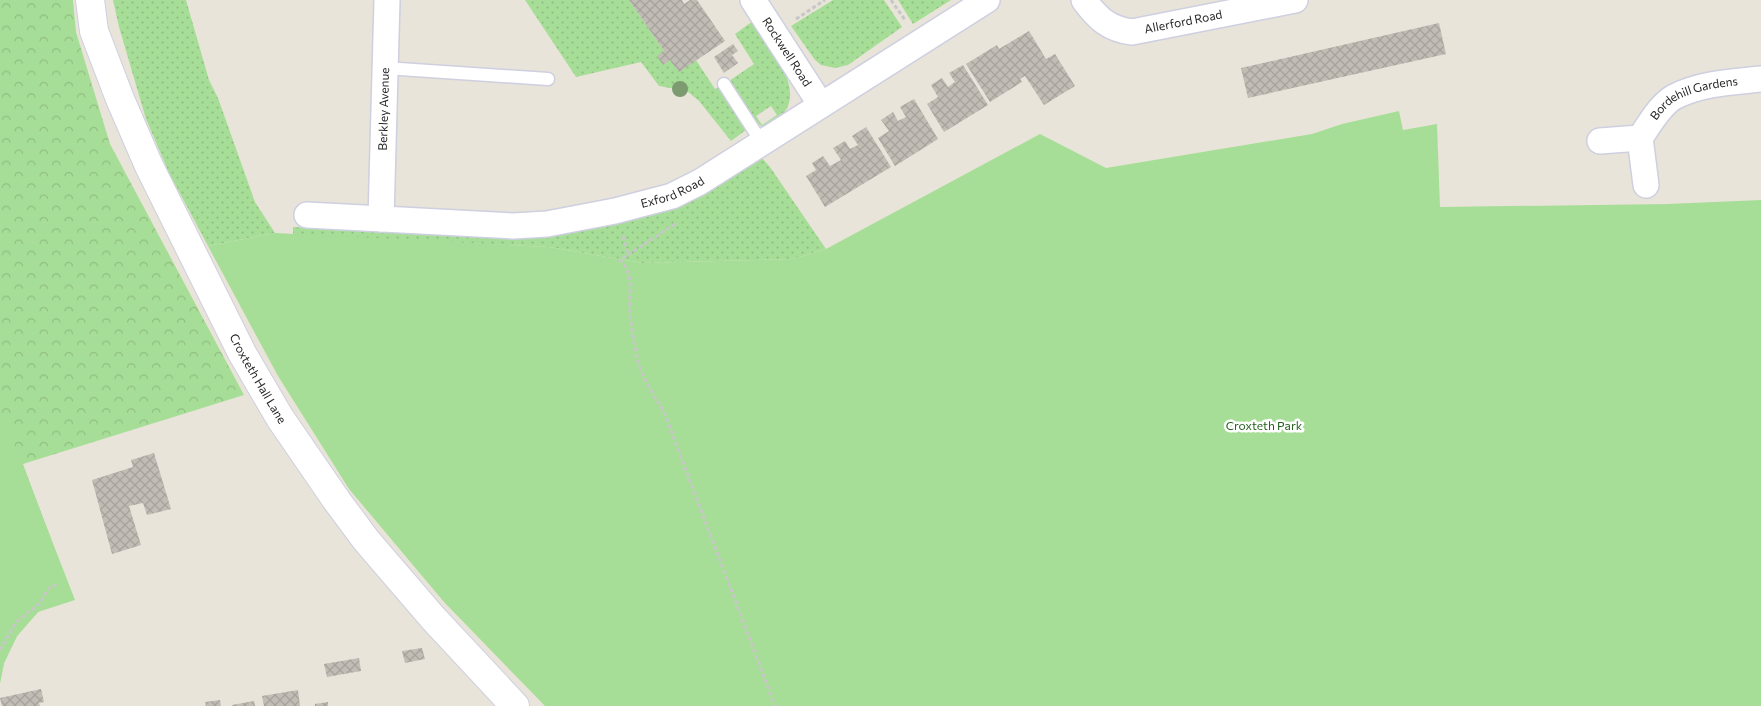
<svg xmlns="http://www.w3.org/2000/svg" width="1761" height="706" viewBox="0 0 1761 706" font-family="Commissioner,sans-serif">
<defs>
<pattern id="grass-dots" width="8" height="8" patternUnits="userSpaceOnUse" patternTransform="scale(1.25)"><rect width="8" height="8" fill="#a7de97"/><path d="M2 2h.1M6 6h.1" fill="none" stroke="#90be82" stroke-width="1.8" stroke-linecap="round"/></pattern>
<pattern id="forest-crowns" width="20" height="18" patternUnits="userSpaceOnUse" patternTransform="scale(1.25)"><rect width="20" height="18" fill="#a7de97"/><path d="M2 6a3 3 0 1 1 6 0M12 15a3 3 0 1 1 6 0" fill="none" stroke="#90be82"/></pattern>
<pattern id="building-cross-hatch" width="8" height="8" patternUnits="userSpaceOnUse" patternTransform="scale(1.25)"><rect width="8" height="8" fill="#c1bdb5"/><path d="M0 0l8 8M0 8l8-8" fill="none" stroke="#a6a29c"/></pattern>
</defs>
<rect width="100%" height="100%" fill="#e9e4d9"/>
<path fill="url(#grass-dots)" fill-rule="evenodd" d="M113,0H186L209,80L218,98L255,202L275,233L208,246L169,173L146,119L119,27Z
M525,0H629L664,51V64L670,60H696L715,89L719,87L746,130L731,141L699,101L687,91L659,86L641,62L576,77Z
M833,0H884L902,27L848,65L835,68L821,65L815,60L791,26Z
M898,0H951L913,24Z
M753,21C768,45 809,91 780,117C775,121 769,124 764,128L756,122L729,81L754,64L735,34ZM771,106L777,115L762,125L756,116Z
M762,158L770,167L826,249L793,259L642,263L549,247L293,235V227L536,237L594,229L646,216L693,199L717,187Z"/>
<path fill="url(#forest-crowns)" d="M0,0H73L76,32L110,144L244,395L23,464L51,539L38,612L17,636L4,663L0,683Z"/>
<path fill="#a7de97" d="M1399,111L1403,130L1437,124L1440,207L1667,204L1761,200V706H545L444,602L349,489L278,376L208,246L275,233L549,247L642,263L793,259L826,249L1040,134L1106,168L1312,134L1342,124Z
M0,407L75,600L38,612L17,636L4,663L0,683Z"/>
<path fill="url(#building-cross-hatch)" d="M629,0H682L684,4L690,0H697L725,41L679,72L670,60L663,65L657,56L664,51Z
M1439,23L1446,54L1248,98L1241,68Z
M1029,31L1046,59L1055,54L1075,86L1044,105L1025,76L1020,79L1022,82L990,102L966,64L997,45L999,49Z
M733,44L738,51L732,55L738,63L724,73L714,57Z
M963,65L988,105L944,132L927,104L938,97L931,85L942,78L948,87L955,82L949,73Z
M914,99L938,139L895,166L878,138L889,131L881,120L893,112L898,121L906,117L900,107Z
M866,127L891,167L825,207L806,176L816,170L812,163L823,156L830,166L841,160L833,148L845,141L850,149L858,145L852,136Z
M154,453L171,509L147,515L143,503L129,506L141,545L112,554L92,480L133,467L131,460Z
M422,648L425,659L405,663L402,651Z
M359,658L361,671L327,677L324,664Z
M41,689L44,702L39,703L40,706H2L0,698Z
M298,690L300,706H264L262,696Z
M220,700L221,706H206L205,702Z
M254,701L255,706H232V705Z
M328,702V706H315V704Z"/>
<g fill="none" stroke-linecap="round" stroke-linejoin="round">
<defs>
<path id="lane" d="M385,68L548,79
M724,84L762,143"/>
<g id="street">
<path id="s1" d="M753,0L821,105"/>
<path id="s2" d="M1084,0C1098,19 1109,29 1132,32L1295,0"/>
<path d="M1600,141L1640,138"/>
<path id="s3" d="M1646,185L1640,138C1649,125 1660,105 1674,97C1701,83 1732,82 1761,79"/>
<path id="s4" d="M307,215L513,226L547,224L615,211L672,196L700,182L987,0"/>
<path id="s5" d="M381,219L387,0"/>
</g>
<g id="secondary">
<path id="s6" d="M90,0L94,31L120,99L149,166L242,353L280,418L337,501L366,540L433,618L515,706"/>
</g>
</defs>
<use href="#lane" stroke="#cecfe0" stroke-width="15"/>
<use href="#street" stroke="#cecfe0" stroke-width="28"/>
<use href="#secondary" stroke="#cecfe0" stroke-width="30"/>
<path stroke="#c7c7c7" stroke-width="3" stroke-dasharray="4 2.5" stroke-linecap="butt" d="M891,0L905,20
M796,19L825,0
M675,224L620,260C634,274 629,290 630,307C630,323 634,341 637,357C641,377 654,395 664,412L775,706
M623,236L628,255
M0,650L16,622L39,604L49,588L58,584"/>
<use href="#lane" stroke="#fff" stroke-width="12"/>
<use href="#street" stroke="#fff" stroke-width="25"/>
<use href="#secondary" stroke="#fff" stroke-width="28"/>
</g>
<circle fill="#7c9b71" cx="680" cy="89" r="8"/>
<g text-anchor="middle" stroke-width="5" stroke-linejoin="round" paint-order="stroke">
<g font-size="12" fill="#272727" stroke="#fff">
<text dy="4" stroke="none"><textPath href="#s2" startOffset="112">Allerford Road</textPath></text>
<text dy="4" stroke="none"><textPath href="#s1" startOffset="62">Rockwell Road</textPath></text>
<text dy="4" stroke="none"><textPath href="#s3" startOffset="119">Bordehill Gardens</textPath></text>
<text dy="4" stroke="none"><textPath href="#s5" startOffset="110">Berkley Avenue</textPath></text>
<text dy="4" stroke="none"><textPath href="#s4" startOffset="370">Exford Road</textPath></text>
<text dy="4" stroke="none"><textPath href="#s6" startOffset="416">Croxteth Hall Lane</textPath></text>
</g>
<g font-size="12" fill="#225f1c" stroke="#fff">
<text x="1264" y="430">Croxteth Park</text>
</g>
</g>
</svg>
